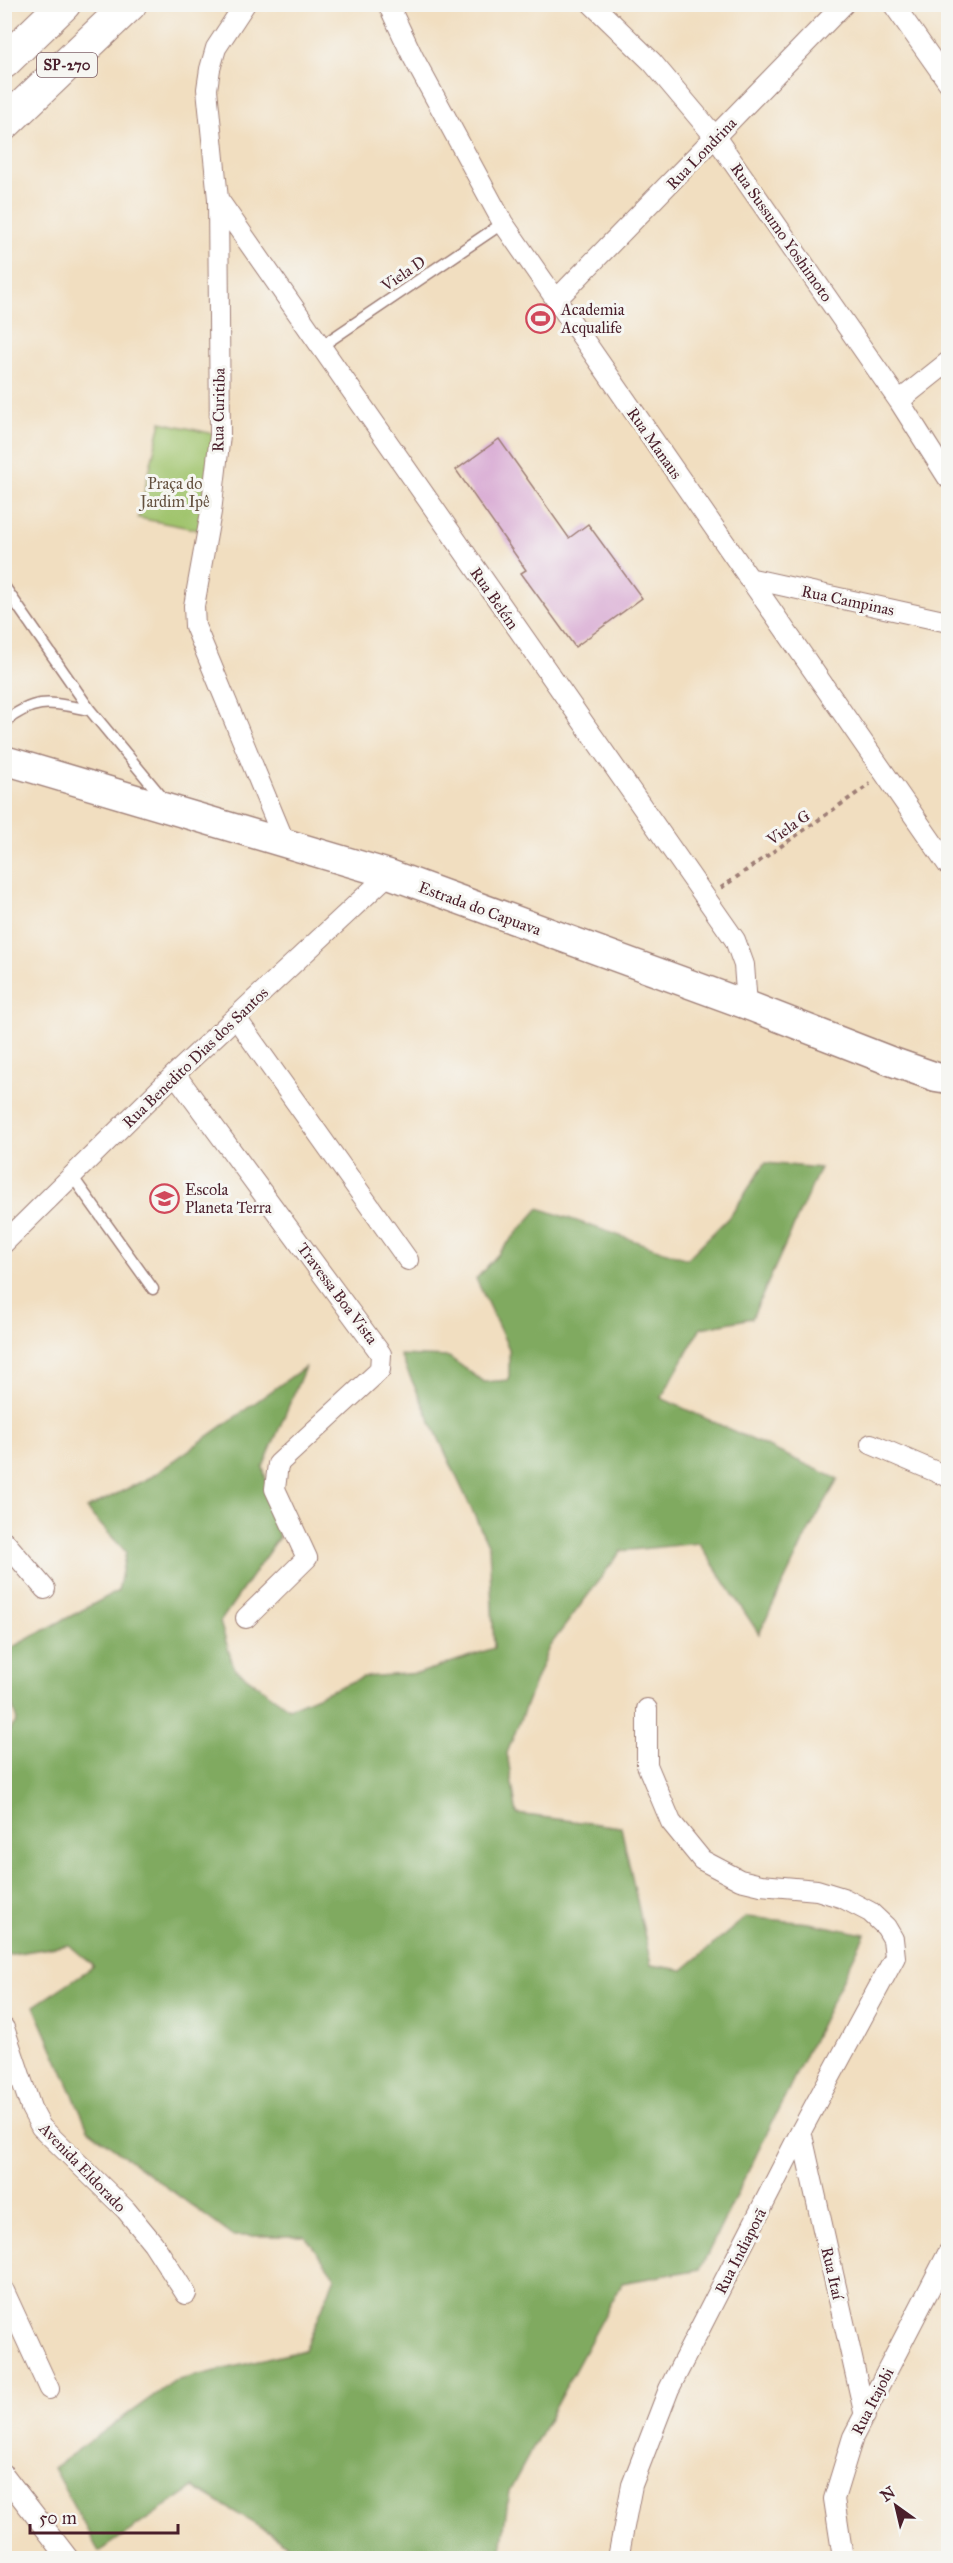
<svg xmlns="http://www.w3.org/2000/svg" width="953" height="2563" viewBox="0 0 953 2563" font-family="'IM FELL Great Primer',serif">
<rect width="100%" height="100%" fill="#f6f6f2"/>
<filter id="ink" filterUnits="userSpaceOnUse"><feTurbulence type="fractalNoise" baseFrequency=".0167" numOctaves="2"/><feDisplacementMap in="SourceGraphic" scale="12" xChannelSelector="R" yChannelSelector="G"/><feConvolveMatrix kernelMatrix="1 2 1 2 8 2 1 2 1" color-interpolation-filters="sRGB"/></filter>
<filter id="wash" filterUnits="userSpaceOnUse"><feTurbulence type="fractalNoise" baseFrequency=".008" numOctaves="4" result="noise"/><feDisplacementMap in="SourceGraphic" scale="24" xChannelSelector="R" yChannelSelector="G"/><feGaussianBlur stdDeviation="1.35" result="paint"/><feColorMatrix in="noise" values="0 0 0 0 0 0 0 0 0 0 0 0 0 0 0 0 0 1.4 0 .05"/><feComposite in="paint" operator="in"/></filter>
<g filter="url(#wash)">
<rect width="100%" height="100%" fill="#f1dec0"/>
<path fill="#a0c46d" stroke="#75724c" stroke-width="1.5" d="M161,422L214,434L200,530L138,518Z"/>
<path fill="#80aa60" stroke="#656446" stroke-width="1.5" d="M765,1163L820,1168L752,1318L701,1328L661,1398L838,1479L806,1536L759,1634L699,1543L621,1551L549,1647L507,1753L517,1814L621,1827L651,1965L683,1970L746,1917L809,1923L865,1934L700,2269L622,2283L509,2492L500,2558H298L297,2550L194,2487L99,2552L53,2468L174,2381L305,2350L335,2277L305,2236H233L88,2129L34,2006L94,1966L69,1945L5,1955V1735L17,1721L5,1682V1651L118,1591L126,1552L86,1509L151,1477L305,1367L263,1467L279,1537L220,1622L234,1668L289,1708L363,1677L420,1673L494,1648L489,1547L400,1355L449,1357L484,1382L509,1380V1349L476,1279L539,1208L687,1259L731,1215Z"/>
<g id="blocks">
<path fill="#d7a6d2" d="M499,439L569,538L588,524L642,598L575,647L521,573L526,570L456,470Z"/>
</g>
</g>
<g filter="url(#ink)">
<use href="#blocks" fill-opacity="0" stroke="#9e7e76" stroke-width="1.5"/>
<g fill="none" stroke-linecap="round" stroke-linejoin="round">
<defs>
<path id="lane" d="M320,347L503,223
M4,586L90,710L166,802
M4,722C38,696 51,703 90,710
M72,1176L153,1289"/>
<path id="street" d="M245,4L216,48L210,69L207,89L218,199L220,435L211,512L194,606L195,626L285,843
M388,4L413,57L503,223L948,865
M592,4L652,62L716,138L899,401L948,478
M893,4L948,82
M218,199L735,940L744,965L747,1005
M556,300L844,4
M899,401L948,362
M748,578L948,622
M236,1018L408,1260
M175,1074L381,1354L380,1370L278,1464L275,1489L307,1558L246,1618
M4,1243L175,1074L389,874
M871,1444L948,1477
M4,1541L45,1589
M4,2028L31,2108L41,2127L126,2210L153,2243L186,2294
M801,2131L865,2416
M4,2291L49,2389
M4,2475L68,2558
M618,2558L632,2485L669,2389L801,2131L895,1957L893,1939L886,1927L870,1912L843,1898L817,1890L761,1885L740,1880L702,1860L671,1822L647,1765V1709
M843,2558L834,2499L853,2437L948,2253"/>
<path id="secondary" d="M4,760L389,874L747,1005L893,1062L936,1077L948,1079"/>
<path id="highway" d="M4,62L64,4
M4,124L130,4"/>
</defs>
<use href="#lane" stroke="#9e7e76" stroke-width="13"/>
<use href="#street" stroke="#9e7e76" stroke-width="22"/>
<use href="#secondary" stroke="#9e7e76" stroke-width="31"/>
<use href="#highway" stroke="#9e7e76" stroke-width="35"/>
<path stroke="#9e7e76" stroke-width="4" stroke-dasharray="4.5 4.5" stroke-linecap="butt" d="M721,888L870,784"/>
<use href="#lane" stroke="#fff" stroke-width="10"/>
<use href="#street" stroke="#fff" stroke-width="20"/>
<use href="#secondary" stroke="#fff" stroke-width="28"/>
<use href="#highway" stroke="#fff" stroke-width="33"/>
</g>
</g>
<defs>
<symbol id="stadium-ring" viewBox="-11 -11 22 22"><circle r="9.5" fill="#f6f6f2" stroke="#d1495b" stroke-width="1.5"/><path d="M0-5a6.5 5 0 1 0 0 10a6.5 5 0 1 0 0-10ZM-3.5-1.8h7v3.6h-7Z" fill="#d1495b"/></symbol>
<symbol id="school-ring" viewBox="-11 -11 22 22"><circle r="9.5" fill="#f6f6f2" stroke="#d1495b" stroke-width="1.5"/><path d="M0-5L7-2L0 1L-7-2ZM-4 1L0 2.5L4 1V4Q0 6-4 4Z" fill="#d1495b"/></symbol>
</defs>
<g fill-rule="evenodd">
<use href="#stadium-ring" x="524" y="302" width="33" height="33"/>
<use href="#school-ring" x="148" y="1182" width="33" height="33"/>
</g>
<g text-anchor="middle" stroke-width="6" stroke-linejoin="round" paint-order="stroke">
<rect fill="#f6f6f2" stroke="#7e6067" stroke-width="1.5" x="37" y="53" width="60" height="24" rx="4.5"/>
<g font-size="15" font-weight="bold" fill="#4a1f2b">
<text x="67" y="70">SP-270</text>
</g>
<g font-size="16" fill="#4a1f2b" stroke="#f6f6f2">
<text transform="translate(701 153) rotate(-46)" y="6">Rua Londrina</text>
<text transform="translate(782 232) rotate(55)" y="6">Rua Sussumo Yoshimoto</text>
<text transform="translate(403 273) rotate(-34)" y="6">Viela D</text>
<text transform="translate(218 410) rotate(-89)" y="6">Rua Curitiba</text>
<text transform="translate(655 443) rotate(55)" y="6">Rua Manaus</text>
<text transform="translate(495 598) rotate(55)" y="6">Rua Belém</text>
<text transform="translate(848 600) rotate(12)" y="6">Rua Campinas</text>
<text transform="translate(788 827) rotate(-35)" y="6">Viela G</text>
<text transform="translate(480 908) rotate(20)" y="6">Estrada do Capuava</text>
<text transform="translate(195 1057) rotate(-44)" y="6">Rua Benedito Dias dos Santos</text>
<text transform="translate(338 1293) rotate(53)" y="6">Travessa Boa Vista</text>
<text transform="translate(83 2167) rotate(46)" y="6">Avenida Eldorado</text>
<text transform="translate(740 2251) rotate(-63)" y="6">Rua Indiaporã</text>
<text transform="translate(833 2273) rotate(77)" y="6">Rua Itaí</text>
<text transform="translate(872 2401) rotate(-63)" y="6">Rua Itajobi</text>
</g>
<g font-size="16" fill="#4a1f2b" stroke="#f6f6f2" text-anchor="start">
<text x="561" y="315">Academia<tspan x="561" dy="18">Acqualife</tspan></text>
<text x="185" y="1195">Escola<tspan x="185" dy="18">Planeta Terra</tspan></text>
</g>
<g font-size="16" fill="#64513f" stroke="#f6f6f2">
<text x="175" y="489">Praça do<tspan x="175" dy="18">Jardim Ipê</tspan></text>
</g>
</g>
<rect width="953" height="2563" fill="none" stroke="#f6f6f2" stroke-width="24"/>
<g transform="translate(896 2506) rotate(326)" stroke="#f6f6f2" stroke-width="4.5" paint-order="stroke">
<path d="M0-4.5L10 22L0 15L-10 22Z" fill="#4a1f2b"/>
<text y="-9" font-size="16" font-weight="bold" text-anchor="middle" fill="#4a1f2b">N</text>
</g>
<path d="M30 2524v9h148v-9" fill="none" stroke="#4a1f2b" stroke-width="3"/>
<text x="39" y="2524" font-size="18" fill="#4a1f2b" stroke="#f6f6f2" stroke-width="4.5" paint-order="stroke">50 m</text>
</svg>
